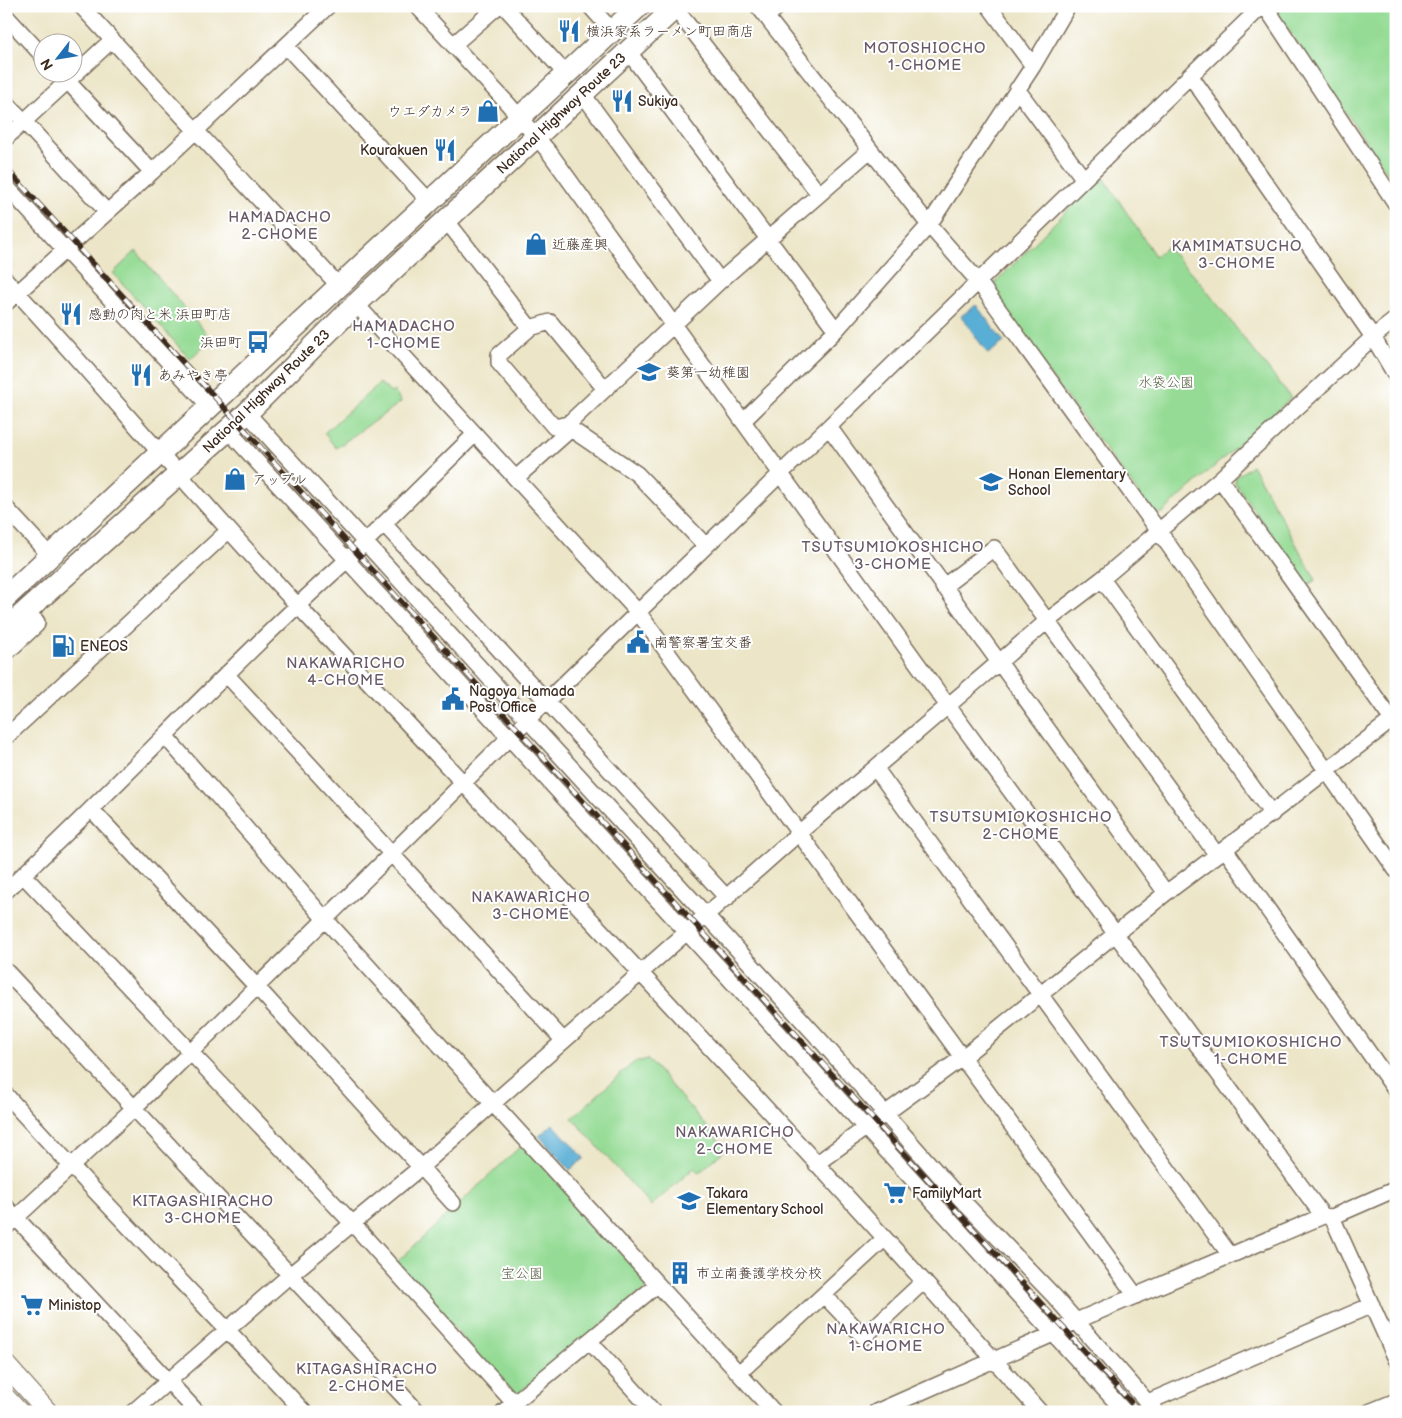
<svg xmlns="http://www.w3.org/2000/svg" width="1402" height="1418" viewBox="0 0 1402 1418" font-family="'Balsamiq Sans','Klee One',sans-serif">
<rect width="100%" height="100%" fill="#fff"/>
<filter id="ink" filterUnits="userSpaceOnUse"><feTurbulence type="fractalNoise" baseFrequency=".02" numOctaves="2"/><feDisplacementMap in="SourceGraphic" scale="10" xChannelSelector="R" yChannelSelector="G"/><feConvolveMatrix kernelMatrix="1 2 1 2 8 2 1 2 1" color-interpolation-filters="sRGB"/></filter>
<filter id="wash" filterUnits="userSpaceOnUse"><feTurbulence type="fractalNoise" baseFrequency=".0096" numOctaves="4" result="noise"/><feDisplacementMap in="SourceGraphic" scale="20" xChannelSelector="R" yChannelSelector="G"/><feGaussianBlur stdDeviation="1.12" result="paint"/><feColorMatrix in="noise" values="0 0 0 0 0 0 0 0 0 0 0 0 0 0 0 0 0 1.4 0 .05"/><feComposite in="paint" operator="in"/></filter>
<g filter="url(#wash)">
<rect width="100%" height="100%" fill="#ece5c7"/>
<path fill="#95db95" stroke="#68825a" d="M1272,6H1396V185Z
M1102,175L1155,256L1167,247L1199,281L1291,398L1162,513L1154,514L987,291Z
M136,251L211,339L190,359L113,273Z
M380,383L391,393L394,391L401,402L336,448L324,433Z
M1252,465L1316,580L1307,585L1235,483L1236,477Z
M648,1059L726,1149L699,1173L694,1168L651,1206L572,1118L633,1063Z
M523,1144L651,1284L514,1397L397,1262Z"/>
<path fill="#58aed5" stroke="#4a6c7a" d="M976,305L1004,342L988,354L961,316Z
M553,1124L584,1158L570,1170L539,1136Z"/>
</g>
<g filter="url(#ink)">
<g fill="none" stroke-linecap="round" stroke-linejoin="round">
<defs>
<path id="minor" d="M81,6L339,286
M417,6L508,104L549,152L948,706L1323,1216
M504,6L565,73
M590,6L612,31
M758,6L929,225L978,281L1158,530L1396,870
M989,6L1033,66
M1265,6L1396,204
M675,8L819,194
M6,16L42,55
M766,17L779,6
M453,45L498,6
M286,46L430,202
M628,51L836,330
M59,72L152,172
M1190,75L1373,337L1396,376
M1017,89L1083,178
M582,93L720,281
M6,102L107,212
M6,138L112,40
M6,186L210,407
M446,220L530,328L550,322L605,389
M6,280C105,388 199,500 299,607C547,874 799,1138 1040,1412
M6,303L152,172L328,6
M356,304L638,612L1136,1296
M530,328L499,355V363L554,427L568,424
M247,413L822,1042L955,1193L1054,1296L1156,1412
M744,420L836,330L929,225L1033,66L1068,6
M829,427L1166,893
M475,434L347,560L1125,1412
M516,478L571,429
M1220,479L1392,720
M6,508L42,547
M385,525L727,898
M706,546L637,474L571,429L568,424L720,281L870,150
M1102,579L1272,814
M943,587L994,548L1217,855L1396,717
M226,674L563,1040
M6,737L229,530
M166,737L324,918L774,1412
M876,769L1230,1255
M92,810L256,986L453,1203
M1225,849L1396,1091
M23,875L353,1224L514,1403
M6,891C122,783 229,666 347,560L228,430
M6,971L418,1412
M6,1095C103,1203 206,1305 304,1412
M816,1164L963,1057L1166,893L1217,855
M6,1207L197,1412
M1332,1217L1396,1359
M6,1227L134,1108L527,720L1262,6
M824,1295L864,1337L924,1281
M590,1342L654,1412
M739,1373L884,1239
M1148,1402L1372,1305
M133,1412L290,1275L421,1167L800,832L1046,622L1102,579L1220,479L1373,337L1396,319
M503,1412L657,1285
M876,1412L1053,1334L1076,1321L1323,1216L1332,1217L1396,1189
M1369,1412L1396,1401"/>
<path id="major" d="M6,1365L48,1412
M6,1398L19,1412"/>
<path id="highway" d="M6,597L639,6
M6,629L247,413L356,304L677,6
M6,649L34,623"/>
</defs>
<use href="#minor" stroke="#796b59" stroke-width="18"/>
<use href="#major" stroke="#796b59" stroke-width="21"/>
<use href="#highway" stroke="#796b59" stroke-width="24"/>
<use href="#minor" stroke="#fff" stroke-width="15"/>
<use href="#major" stroke="#fff" stroke-width="19"/>
<use href="#highway" stroke="#fff" stroke-width="21"/>
<defs>
<path id="rail" d="M6,168L1140,1412"/>
</defs>
<use href="#rail" stroke="#3b2a1e" stroke-width="5.5"/>
<use href="#rail" stroke="#fff" stroke-width="4" stroke-dasharray="11" stroke-linecap="butt"/>
</g>
</g>
<defs>
<symbol id="restaurant-bare" viewBox="-9 -9 18 18"><path d="M-5-6h1v4h1v-4h1v4h1v-4h1v5L-1.5 .5V6h-2V.5L-5-1ZM5-6V6H3V1.5H1.5Q1.5-4 5-6Z" fill="#1f6fb2" stroke="#fff" stroke-width="2.5" paint-order="stroke"/></symbol>
<symbol id="shop-bare" viewBox="-9 -9 18 18"><path d="M-5-2.5h2.3a2.7 3.5 0 0 1 5.4 0H5L5.5 6h-11ZM-1.5-2.5h3a1.5 2.3 0 0 0-3 0Z" fill="#1f6fb2" stroke="#fff" stroke-width="2.5" paint-order="stroke"/></symbol>
<symbol id="bus-bare" viewBox="-9 -9 18 18"><path d="M-5-6H5V4H4V6H2V4H-2V6H-4V4H-5ZM-3.5-4V0h7V-4ZM-3.5 1.2v1.5H-2V1.2ZM2 1.2v1.5H3.5V1.2Z" fill="#1f6fb2" stroke="#fff" stroke-width="2.5" paint-order="stroke"/></symbol>
<symbol id="school-bare" viewBox="-9 -9 18 18"><path d="M0-5L7-2L0 1L-7-2ZM-4 1L0 2.5L4 1V4Q0 6-4 4Z" fill="#1f6fb2" stroke="#fff" stroke-width="2.5" paint-order="stroke"/></symbol>
<symbol id="civic-bare" viewBox="-9 -9 18 18"><path d="M-.6-6.5H3V-4.5H.6V-3L4-1V1h2V6H-6V1h2V-1L-.6-3ZM-1.2 2.5V6h2.4V2.5Z" fill="#1f6fb2" stroke="#fff" stroke-width="2.5" paint-order="stroke"/></symbol>
<symbol id="fuel-bare" viewBox="-9 -9 18 18"><path d="M-5.5-6h7V0h2V4h1.3V-2.5L3-4.5l.8-.8L6-3V5H2.5V1h-1V6h-7ZM-4.2-4.7v3.2H.2V-4.7Z" fill="#1f6fb2" stroke="#fff" stroke-width="2.5" paint-order="stroke"/></symbol>
<symbol id="supermarket-bare" viewBox="-9 -9 18 18"><path d="M-6-5.5h2.5l.6 2H6L4.5 2H-2.5L-4.4-4H-6ZM-1.5 3.2a1.3 1.3 0 1 0 .1 0ZM3 3.2a1.3 1.3 0 1 0 .1 0Z" fill="#1f6fb2" stroke="#fff" stroke-width="2.5" paint-order="stroke"/></symbol>
<symbol id="building-bare" viewBox="-9 -9 18 18"><path d="M-4-6H4V6H1V3H-1V6H-4ZM-2.5-4.3h1.7v1.8h-1.7ZM.8-4.3h1.7v1.8H.8ZM-2.5-1h1.7V.8h-1.7ZM.8-1h1.7V.8H.8Z" fill="#1f6fb2" stroke="#fff" stroke-width="2.5" paint-order="stroke"/></symbol>
</defs>
<g fill-rule="evenodd">
<use href="#restaurant-bare" x="553" y="15" width="32" height="32"/>
<use href="#restaurant-bare" x="606" y="85" width="32" height="32"/>
<use href="#shop-bare" x="472" y="95" width="32" height="32"/>
<use href="#restaurant-bare" x="429" y="134" width="32" height="32"/>
<use href="#shop-bare" x="520" y="228" width="32" height="32"/>
<use href="#restaurant-bare" x="55" y="298" width="32" height="32"/>
<use href="#bus-bare" x="242" y="326" width="32" height="32"/>
<use href="#school-bare" x="633" y="356" width="32" height="32"/>
<use href="#restaurant-bare" x="125" y="359" width="32" height="32"/>
<use href="#shop-bare" x="219" y="463" width="32" height="32"/>
<use href="#school-bare" x="975" y="466" width="32" height="32"/>
<use href="#civic-bare" x="622" y="626" width="32" height="32"/>
<use href="#fuel-bare" x="47" y="630" width="32" height="32"/>
<use href="#civic-bare" x="437" y="683" width="32" height="32"/>
<use href="#supermarket-bare" x="879" y="1177" width="32" height="32"/>
<use href="#school-bare" x="673" y="1185" width="32" height="32"/>
<use href="#building-bare" x="664" y="1257" width="32" height="32"/>
<use href="#supermarket-bare" x="16" y="1289" width="32" height="32"/>
</g>
<g text-anchor="middle" stroke-width="4" stroke-linejoin="round" paint-order="stroke">
<g font-size="14" fill="#3b2a1e" stroke="#fff" text-anchor="start">
<text x="586" y="36">横浜家系ラーメン町田商店</text>
<text x="638" y="106">Sukiya</text>
<text x="472" y="116" text-anchor="end">ウエダカメラ</text>
<text x="428" y="155" text-anchor="end">Kourakuen</text>
<text x="552" y="249">近藤産興</text>
<text x="88" y="319">感動の肉と米 浜田町店</text>
<text x="242" y="347" text-anchor="end">浜田町</text>
<text x="666" y="377">葵第一幼稚園</text>
<text x="158" y="380">あみやき亭</text>
<text x="1008" y="479">Honan Elementary<tspan x="1008" dy="16">School</tspan></text>
<text x="252" y="484">アップル</text>
<text x="654" y="647">南警察署宝交番</text>
<text x="80" y="651">ENEOS</text>
<text x="469" y="696">Nagoya Hamada<tspan x="469" dy="16">Post Office</tspan></text>
<text x="706" y="1198">Takara<tspan x="706" dy="16">Elementary School</tspan></text>
<text x="912" y="1198">FamilyMart</text>
<text x="696" y="1278">市立南養護学校分校</text>
<text x="48" y="1310">Ministop</text>
</g>
<g font-size="14" fill="#3b2a1e" stroke="#fff">
<text transform="translate(561 113) rotate(-43)" y="5">National Highway Route 23</text>
<text transform="translate(266 391) rotate(-44)" y="5">National Highway Route 23</text>
</g>
<g font-size="14" fill="#565f42" stroke="#fff">
<text x="1166" y="387">水袋公園</text>
<text x="522" y="1278">宝公園</text>
</g>
<g font-size="15" letter-spacing="1" fill="#6a5a68" stroke="#fff">
<text x="925" y="53">MOTOSHIOCHO<tspan x="925" dy="17">1-CHOME</tspan></text>
<text x="280" y="222">HAMADACHO<tspan x="280" dy="17">2-CHOME</tspan></text>
<text x="1237" y="251">KAMIMATSUCHO<tspan x="1237" dy="17">3-CHOME</tspan></text>
<text x="404" y="331">HAMADACHO<tspan x="404" dy="17">1-CHOME</tspan></text>
<text x="893" y="552">TSUTSUMIOKOSHICHO<tspan x="893" dy="17">3-CHOME</tspan></text>
<text x="346" y="668">NAKAWARICHO<tspan x="346" dy="17">4-CHOME</tspan></text>
<text x="1021" y="822">TSUTSUMIOKOSHICHO<tspan x="1021" dy="17">2-CHOME</tspan></text>
<text x="531" y="902">NAKAWARICHO<tspan x="531" dy="17">3-CHOME</tspan></text>
<text x="1251" y="1047">TSUTSUMIOKOSHICHO<tspan x="1251" dy="17">1-CHOME</tspan></text>
<text x="735" y="1137">NAKAWARICHO<tspan x="735" dy="17">2-CHOME</tspan></text>
<text x="203" y="1206">KITAGASHIRACHO<tspan x="203" dy="17">3-CHOME</tspan></text>
<text x="886" y="1334">NAKAWARICHO<tspan x="886" dy="17">1-CHOME</tspan></text>
<text x="367" y="1374">KITAGASHIRACHO<tspan x="367" dy="17">2-CHOME</tspan></text>
</g>
</g>
<rect width="1402" height="1418" fill="none" stroke="#fff" stroke-width="25"/>
<g transform="translate(58 58) rotate(239)"><circle r="24" fill="#ffffff" stroke="#b1aaa5"/>
<path d="M0-4L9 19L0 12L-9 19Z" fill="#1f6fb2"/>
<text y="-8" font-size="14" font-weight="bold" text-anchor="middle" fill="#3b2a1e">N</text>
</g>
</svg>
